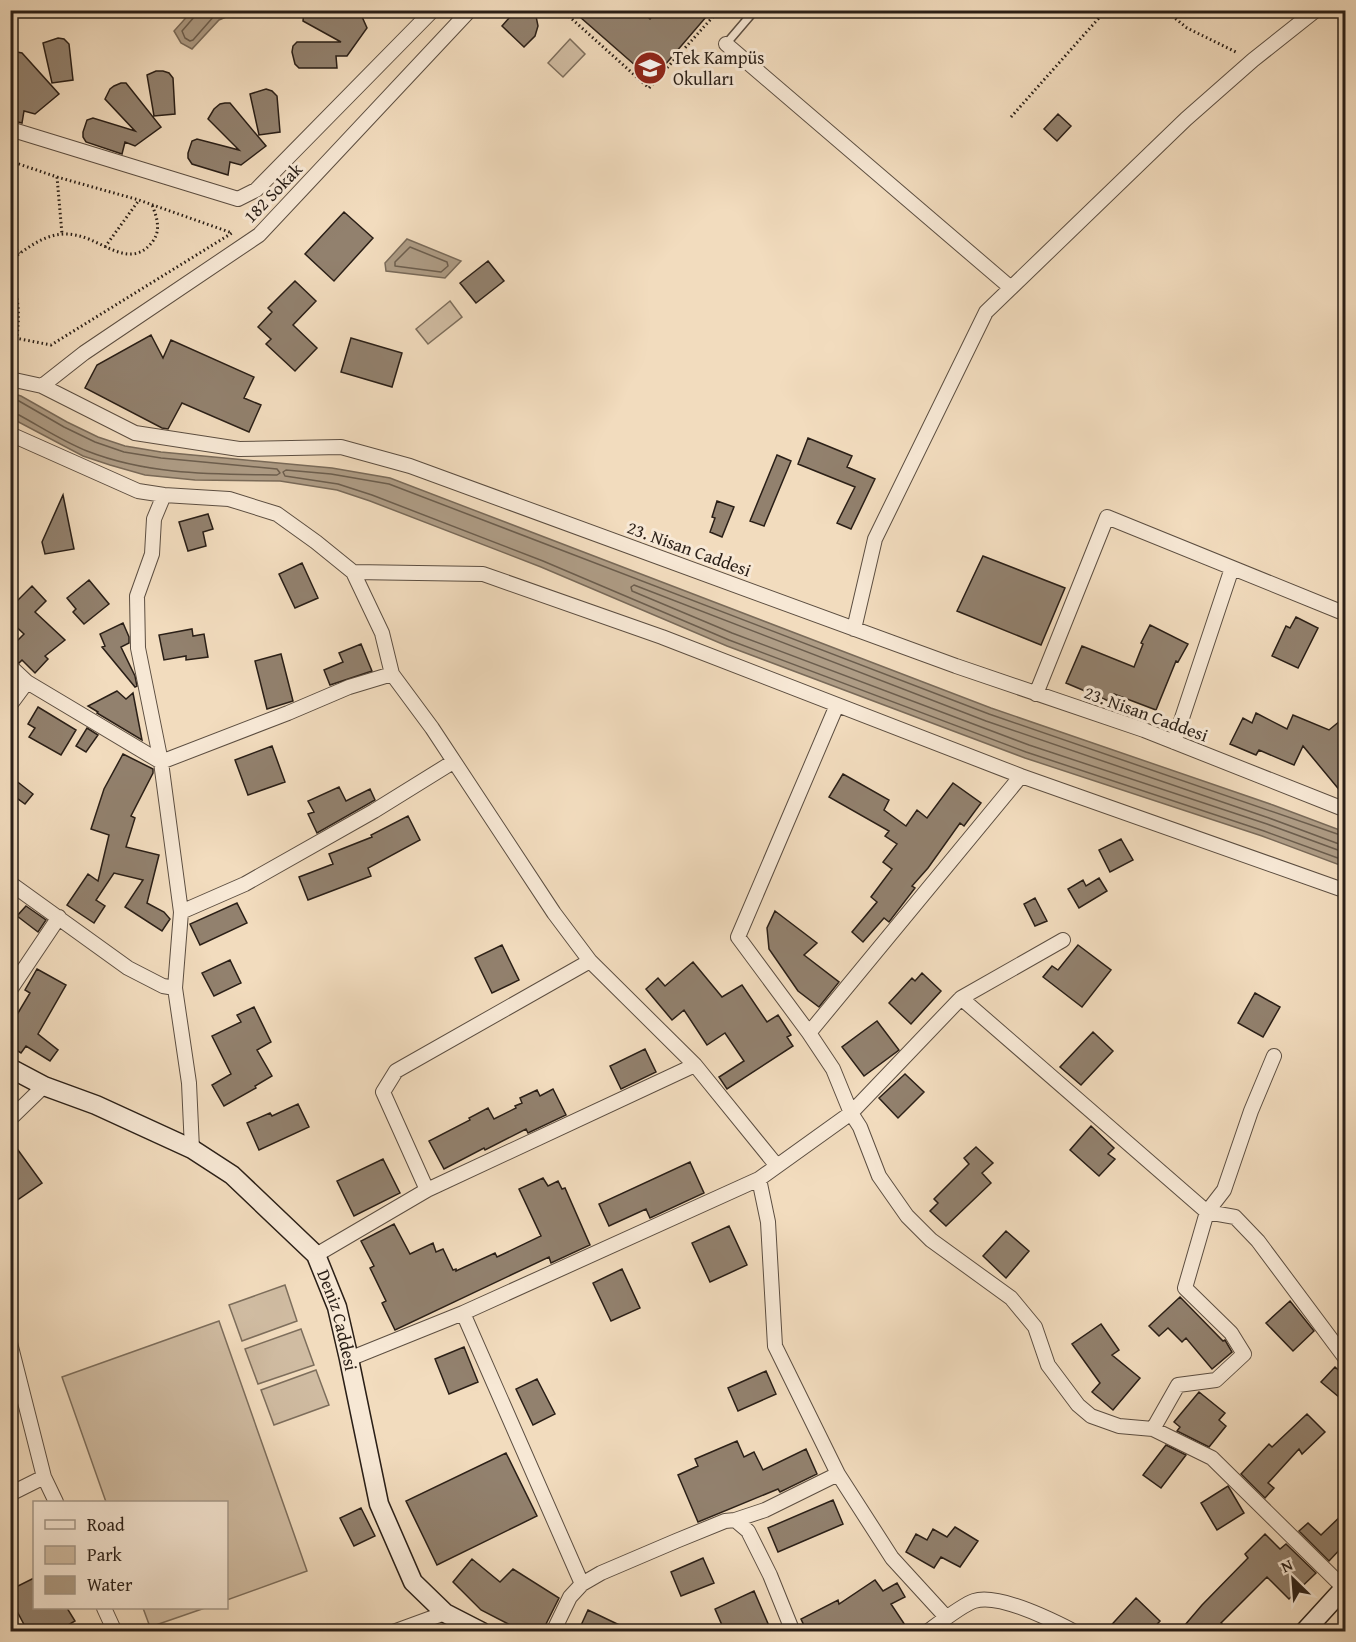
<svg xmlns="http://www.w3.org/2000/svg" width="1356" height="1642" viewBox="0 0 1356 1642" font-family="'Gentium Book Plus',serif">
<rect width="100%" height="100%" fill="#f2dcbe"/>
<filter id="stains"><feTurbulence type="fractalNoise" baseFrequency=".00333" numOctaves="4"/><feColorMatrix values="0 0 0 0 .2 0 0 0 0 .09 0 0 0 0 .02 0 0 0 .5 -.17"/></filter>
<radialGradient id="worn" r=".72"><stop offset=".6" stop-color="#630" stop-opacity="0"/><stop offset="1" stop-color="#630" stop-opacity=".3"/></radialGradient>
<path fill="#d0bca2" stroke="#7d6e5c" stroke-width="1.5" d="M570,39L585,54L563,77L548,63Z
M450,301L462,317L428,344L416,329Z
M285,1285L297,1321L242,1341L229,1305Z
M219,1321L307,1571L227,1600L226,1502H106L62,1377Z
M301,1329L314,1365L258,1384L245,1349Z
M316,1370L329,1405L274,1425L261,1390Z
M143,1608H205L150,1627Z"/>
<path fill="#ae9c85" stroke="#796a59" stroke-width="1.5" d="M192,11V10L234,11L231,15L219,20L192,49L181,43L174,31Z
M407,239L461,261L445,278L386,271L385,263Z
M11,393L21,396L67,422L98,437L125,446L161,452L332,468L390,478L991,708L1273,805L1345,832V867L1262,836L1025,758L727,646L541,567L370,501L337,490L280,481L195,480L145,475L110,465L83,456L11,418Z"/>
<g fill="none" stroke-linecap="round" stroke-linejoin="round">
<path stroke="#6c5e4e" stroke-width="1.5" d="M196,10L195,16L182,31L185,38L190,41L193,40L215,15L226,10
M410,247L447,262L448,266L441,272L395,266V262Z
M10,399L19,401L64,427L95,442L124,452L161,458L277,469L280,473L277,475C212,474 148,475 87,451C64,442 41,427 19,415L10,413
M1346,837L989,714L389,484L331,474L286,470L283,472L285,476L338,484L372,495L543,561L729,640L1026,752L1264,831L1346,861
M1346,845L1339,844L1269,818L986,721L634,585L631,587L632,591L732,633L1029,745L1267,824L1346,853"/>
</g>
<path fill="#92816e" stroke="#2a1f17" stroke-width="1.5" d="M304,10H359L367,28L347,56H336L337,68H299L295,64L292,52L293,46L297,42H341L303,21Z
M516,10H532L536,16L538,26L535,36L524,47L502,26Z
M572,10H640L650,19L657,10H712L652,80Z
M58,38L64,39L69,44L73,80L52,83L43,43Z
M17,52L22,53L59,94L35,114L24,111L22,123L10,120V54Z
M156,71H163L169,73L173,78L175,114L154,116L147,75Z
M121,83H126L161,127L135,146L125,142L122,154L86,142L83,137V132L87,120L93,118L135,131L105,99L110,89L114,86Z
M266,89L272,91L277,96L280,132L259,135L250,94Z
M225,103H230L266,146L241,165L230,162L228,175L192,164L188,158V153L192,141L197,139L239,150L208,119L214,109L220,104Z
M1058,114L1071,126L1057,141L1044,129Z
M344,212L373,238L334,281L305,254Z
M488,261L504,281L476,303L460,283Z
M295,281L316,301L293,325L317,348L295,371L266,344L271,339L258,327L272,312L268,308Z
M151,335L163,358L171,340L254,377L244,398L261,405L249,432L182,403L168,429L162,428L85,388L97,365Z
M351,338L402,353L392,387L341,372Z
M808,438L852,456L847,467L875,479L851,529L837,523L855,487L798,464Z
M777,455L791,461L764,526L750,521Z
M63,495L74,549L45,554L42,542Z
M717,501L734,507L722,537L710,532L715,518L712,517Z
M208,514L213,529L203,532L206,546L188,551L179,522Z
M983,556L1065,588L1041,645L957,611Z
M302,563L318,598L295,608L279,574Z
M89,580L109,604L84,624L73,612L76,609L67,598Z
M32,586L46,601L35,612L65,640L45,656L48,659L35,673L22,660L19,663L10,657V648L24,634L10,621V608Z
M1296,617L1318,628L1298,668L1272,656L1286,626L1290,628Z
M123,623L129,637V643L121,647L135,676L137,686L135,687L102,647L105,646L100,634Z
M1150,625L1188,644L1178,662L1176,661L1156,710L1114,694L1111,702L1066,683L1082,646L1134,667L1143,644L1141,643Z
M192,629L193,636L204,634L208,657L186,660V656L164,660L159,635Z
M361,644L372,671L330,685L324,670L343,662L339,653Z
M281,654L293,701L267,709L255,661Z
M117,691L126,699L133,693L142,740L97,713L98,712L88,706Z
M38,707L76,730L61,755L29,737L35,728L28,724Z
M1256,713L1287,729L1293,715L1329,730L1346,716V798L1303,746L1294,765L1259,750L1256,755L1230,744L1243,718L1252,723Z
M87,728L98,735L86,752L76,746Z
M272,746L285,782L248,795L235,760Z
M123,754L153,769V773L131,816L135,818L126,847L159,855L147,903L164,912L170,919L162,931L125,907L143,880L114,873L96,900L105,906L94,923L67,905L88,874L98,881L109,835L91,829L104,789Z
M843,774L889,800L884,810L906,826L917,810L927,818L953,783L981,803L964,826L960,823L928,868L912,886L915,888L889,922L884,918L863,942L852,932L877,902L871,897L892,869L883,862L897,844L885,836L889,831L829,797Z
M10,776L33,794L25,804L10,793Z
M339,787L346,801L370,789L375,800L317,833L308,814L314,812L308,801Z
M408,816L420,840L368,868L371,876L308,900L299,877L333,864L329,854L372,837L371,835Z
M1121,839L1133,860L1110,872L1099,850Z
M1099,878L1107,891L1079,908L1068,889L1083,880L1086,886Z
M1035,898L1047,921L1035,926L1024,904Z
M237,903L247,923L200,945L190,924Z
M26,906L46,920L38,932L17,916Z
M775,911L817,943L804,955L839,982L819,1007L798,991L769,949L767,928Z
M502,945L519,980L492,993L475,958Z
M1078,945L1111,970L1082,1007L1043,977L1052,966L1058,970Z
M230,960L241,983L214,996L202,973Z
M693,962L722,997L742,985L767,1022L778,1015L791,1035L787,1037L793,1046L727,1089L719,1077L744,1061L725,1033L707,1045L684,1010L672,1020L646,989L658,978L665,986Z
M37,969L66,985L38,1034L58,1050L50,1061L26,1046L21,1053L10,1046V1015L15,1018L30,993L25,990Z
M922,973L941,991L911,1024L889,1003L912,978L915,981Z
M1255,993L1280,1007L1263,1037L1238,1023Z
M254,1007L271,1042L257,1050L272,1076L255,1086L256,1088L224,1106L212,1085L231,1074L212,1036L241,1022L237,1015Z
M877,1021L899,1050L864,1076L842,1047Z
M1093,1032L1113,1051L1081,1085L1060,1067Z
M645,1049L656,1072L621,1089L610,1066Z
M905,1074L924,1092L898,1118L879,1098Z
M553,1089L566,1115L528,1133L526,1129L485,1150L484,1148L444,1169L429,1141L470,1120L469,1118L488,1108L494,1119L516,1108L515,1106L522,1103L520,1098L537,1090L540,1096Z
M298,1104L309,1127L259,1150L247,1123L270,1113L272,1116Z
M1091,1126L1114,1148L1108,1154L1115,1159L1099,1176L1070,1150Z
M10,1139L42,1183L10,1205Z
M976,1147L993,1163L982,1173L991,1183L946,1226L930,1211L938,1203L934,1199L969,1164L964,1158Z
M383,1159L400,1193L354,1216L337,1181Z
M690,1162L704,1193L650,1218L646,1209L609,1226L599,1204Z
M543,1178L548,1186L558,1181L562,1189L565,1188L590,1245L551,1263L549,1257L395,1330L382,1303L386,1301L370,1268L374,1266L361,1241L394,1224L410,1254L433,1243L436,1252L443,1249L453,1270L456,1269V1271L495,1253L497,1257L541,1236L519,1189Z
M729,1226L747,1265L710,1282L692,1243Z
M1006,1231L1029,1251L1006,1278L983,1256Z
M622,1269L640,1308L611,1321L593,1283Z
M1180,1297L1223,1341L1225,1340L1232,1352L1212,1369L1186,1338L1182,1342L1168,1328L1159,1336L1149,1326Z
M1290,1301L1314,1331L1293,1351L1266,1323Z
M1101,1324L1119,1350L1112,1355L1140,1378L1113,1410L1092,1392L1100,1383L1072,1344Z
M464,1347L478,1382L449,1394L435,1359Z
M1335,1367L1346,1377V1403L1321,1382Z
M766,1371L776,1394L738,1411L728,1388Z
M537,1379L555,1414L533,1425L516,1389Z
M1199,1392L1225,1413L1219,1420L1226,1426L1209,1447L1177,1431L1180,1427L1174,1422Z
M1307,1414L1325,1432L1302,1454L1299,1449L1268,1483L1274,1488L1265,1498L1241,1474L1269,1444L1272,1447Z
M737,1441L744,1457L754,1452L763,1470L806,1449L817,1474L780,1492L778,1489L698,1522L678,1475L698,1466L695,1459Z
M1166,1445L1186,1455L1161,1488L1143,1475Z
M506,1453L537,1516L437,1565L406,1501Z
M1228,1486L1244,1513L1217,1530L1201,1503Z
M833,1500L843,1524L778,1552L768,1528Z
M361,1508L375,1536L354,1546L340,1518Z
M1346,1511V1543L1329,1561L1299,1531L1308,1523L1321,1535Z
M955,1527L978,1541L960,1567L941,1557L934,1568L906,1552L916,1534L927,1540L933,1529L947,1537Z
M1265,1534L1280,1549L1286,1544L1316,1573L1289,1599L1267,1577L1221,1623L1231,1632H1179L1202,1605L1248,1558L1245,1554Z
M703,1558L714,1583L681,1596L671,1572Z
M472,1559L500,1582L513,1569L559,1598L542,1632H524L481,1610L453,1582Z
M34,1578V1608H67L75,1621L58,1631L50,1626L41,1632H28L10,1598V1590Z
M875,1580L883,1591L897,1583L905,1597L891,1604L905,1625L894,1632H807L801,1619L838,1600L839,1604Z
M754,1591L769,1626L757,1632H725L715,1609Z
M1136,1598L1160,1621L1150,1632H1105Z
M588,1610L634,1632H578Z"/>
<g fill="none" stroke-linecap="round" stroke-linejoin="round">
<defs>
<path id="lane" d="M726,44L755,10"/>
<path id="street" d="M726,44L1011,288
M10,129L238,199L256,190L433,10
M10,379L42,386L135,433L239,449L341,447L410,466L956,666L1144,730L1346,810
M42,386L84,353L259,235L470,10
M10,434L138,491L164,495L229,499L277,514L316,542L353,572L382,633L392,674L432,728L554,913L590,961L695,1065L777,1166
M164,495L154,519L152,554L137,596L138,648L161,762L181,912L175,988L189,1083L192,1149
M353,572L483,574L662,637L1021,776L1346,891
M854,629L875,539L986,312L1186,119L1253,60L1316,10
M10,666L27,682L161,762L288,713L349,687L392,674
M1036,694L1107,517L1346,614
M10,705L27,682
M1174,742L1232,568
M1021,776L809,1033L833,1069L851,1113L860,1127L879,1176L907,1216L931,1240L1011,1298L1035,1327L1048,1365L1078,1405L1091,1416L1119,1426L1153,1429L1212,1458L1344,1588
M10,883L128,968L163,986L175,988
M181,912L245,884L374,811L453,762
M10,990L59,917
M961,998L1063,940
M809,1033L738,937L837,705
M1274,1056L1251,1111L1224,1190L1207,1212L1235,1217L1258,1241L1346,1359
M10,1119L44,1086
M759,1179L768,1222L775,1346L838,1474L892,1558L946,1617
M427,1190L383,1092L396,1071L590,961
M316,1255L427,1190L695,1065
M463,1313L582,1584
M10,1343L44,1477L56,1502
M349,1359L463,1313L759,1179L851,1113L961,998L1207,1212L1185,1288L1231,1333L1244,1354L1216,1380L1178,1385L1153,1429
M10,1494L44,1477
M735,1520L765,1510L838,1474
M104,1608L115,1632
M10,1624L14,1632
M393,1632L445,1613
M553,1632L570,1597L582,1584L601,1573L676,1541L725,1521L735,1520L748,1531L770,1575L793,1632
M927,1632C938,1624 962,1605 974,1601C998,1593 1052,1620 1075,1632"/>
<g id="secondary">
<path id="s1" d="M10,1068L44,1086L96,1105L192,1149L232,1175L316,1255L337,1307L349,1359L379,1504L413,1582L445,1613L482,1632"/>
<path d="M1304,1632L1346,1586"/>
</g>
</defs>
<use href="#lane" stroke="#5c4e41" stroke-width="10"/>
<use href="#street" stroke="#5c4e41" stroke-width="16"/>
<use href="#secondary" stroke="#2a1f17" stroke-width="21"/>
<path stroke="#2a1f17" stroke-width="3" stroke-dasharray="1.5 3" stroke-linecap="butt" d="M562,10L649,88L719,10
M1165,10L1187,28L1238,53
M1011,117L1106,10
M10,161L57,177L139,200L232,233L51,345L10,337
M57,177L62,234
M10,243L20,253
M105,247L139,200
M10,260C27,249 42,235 64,234C73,234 82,236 91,240C112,249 135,266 153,241C161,230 157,217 152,205
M10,277C20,298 19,315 17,338"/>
<use href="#lane" stroke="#f7e8d5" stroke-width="7"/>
<use href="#street" stroke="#f7e8d5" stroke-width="14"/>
<use href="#secondary" stroke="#f7e8d5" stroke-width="18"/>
</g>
<defs>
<symbol id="school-disc" viewBox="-11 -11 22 22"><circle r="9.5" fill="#8f2418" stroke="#f7e8d5"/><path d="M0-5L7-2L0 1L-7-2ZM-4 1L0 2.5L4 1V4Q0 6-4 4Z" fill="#fff"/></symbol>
</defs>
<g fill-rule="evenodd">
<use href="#school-disc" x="631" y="49" width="38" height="38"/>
</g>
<g text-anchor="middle" stroke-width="6" stroke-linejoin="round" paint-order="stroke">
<g font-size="18" fill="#2a1f17" stroke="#f7e8d5" text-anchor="start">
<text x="673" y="64">Tek Kampüs<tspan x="673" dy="21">Okulları</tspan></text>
</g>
<g font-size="18" fill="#2a1f17" stroke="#f7e8d5">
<text transform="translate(273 193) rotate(-46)" y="6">182 Sokak</text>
<text transform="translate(689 549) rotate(20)" y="6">23. Nisan Caddesi</text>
<text transform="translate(1146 714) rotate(20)" y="6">23. Nisan Caddesi</text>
<text dy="6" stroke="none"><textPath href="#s1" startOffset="432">Deniz Caddesi</textPath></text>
</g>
</g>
<rect width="1356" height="1642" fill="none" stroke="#f2dcbe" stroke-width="36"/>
<rect x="12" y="12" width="1332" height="1618" fill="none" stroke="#2a1f17" stroke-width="3"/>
<rect x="18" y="18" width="1320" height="1606" fill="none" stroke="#2a1f17" stroke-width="1.5"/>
<rect x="33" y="1501" width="195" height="108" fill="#f7e8d5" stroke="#a59889" stroke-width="1.5"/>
<rect x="45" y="1520" width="30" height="9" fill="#f7e8d5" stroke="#a59889" stroke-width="1.5"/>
<text x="87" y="1531" font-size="18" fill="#2a1f17">Road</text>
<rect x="45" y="1546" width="30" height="18" fill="#d0bca2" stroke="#a59889" stroke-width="1.5"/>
<text x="87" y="1561" font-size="18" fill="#2a1f17">Park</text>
<rect x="45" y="1576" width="30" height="18" fill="#ae9c85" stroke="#a59889" stroke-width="1.5"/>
<text x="87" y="1591" font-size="18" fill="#2a1f17">Water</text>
<g transform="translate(1293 1579) rotate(335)" stroke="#f7e8d5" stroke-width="4.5" paint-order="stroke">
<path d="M0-4.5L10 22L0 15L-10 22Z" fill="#2a1f17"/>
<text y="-9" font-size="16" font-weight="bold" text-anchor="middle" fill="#2a1f17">N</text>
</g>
<rect width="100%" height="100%" filter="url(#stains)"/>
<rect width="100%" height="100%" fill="url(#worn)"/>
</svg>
